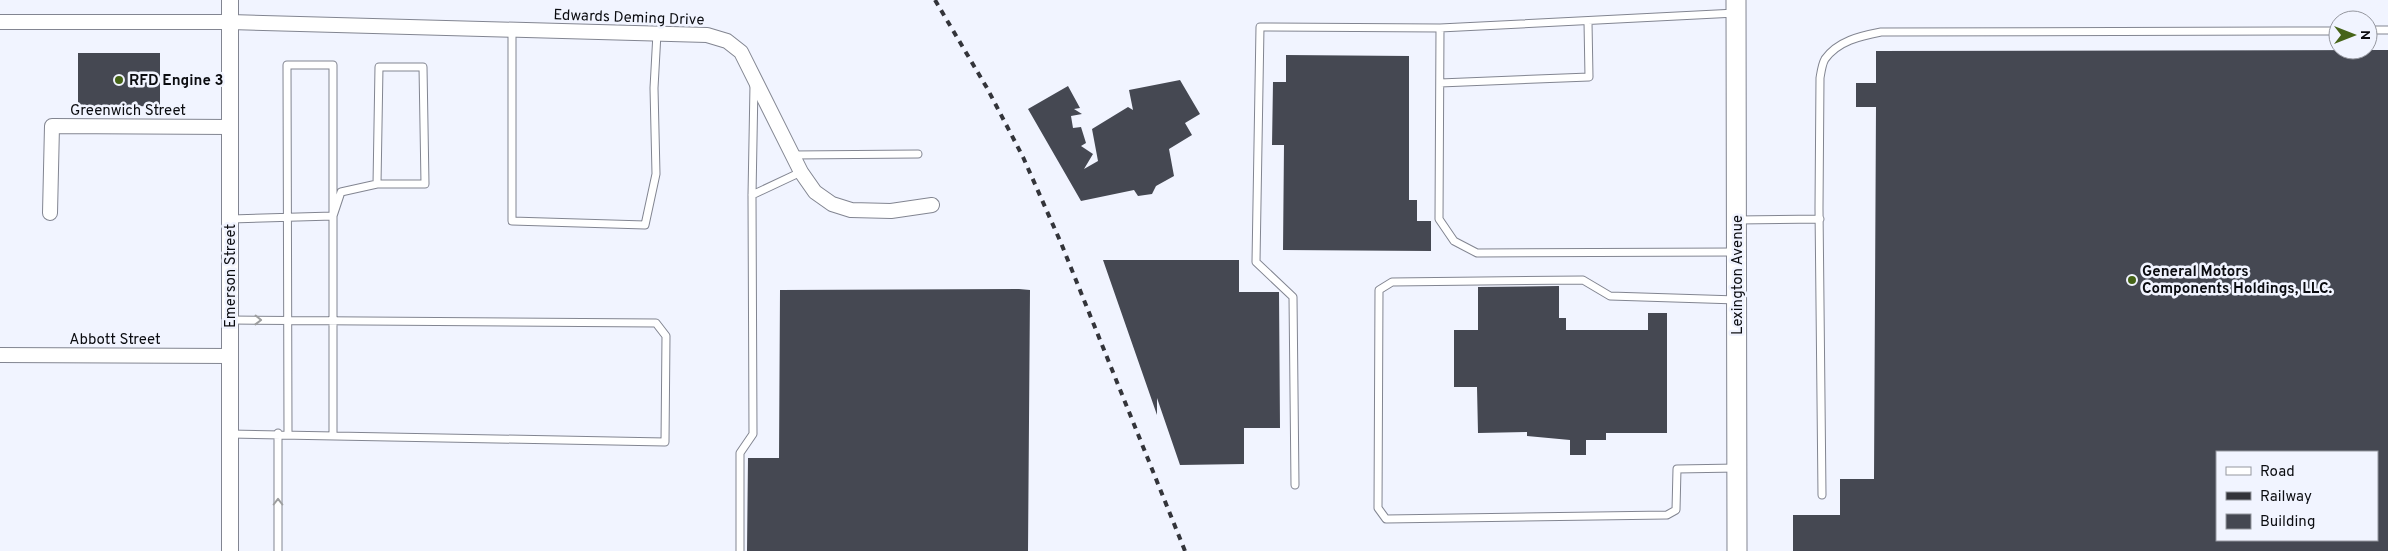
<svg xmlns="http://www.w3.org/2000/svg" width="2388" height="551" viewBox="0 0 2388 551" font-family="Overpass,sans-serif">
<rect width="100%" height="100%" fill="#f1f4ff"/>
<path fill="#454852" fill-rule="evenodd" d="M2388,50V551H1793V515H1840V479H1874L1876,107H1856V83H1876V51ZM2217,452H2377V540H2217Z
M78,53H160V106L78,107Z
M1286,55L1409,56V200H1417V221H1431V251L1283,250L1284,145H1272L1273,82H1286Z
M1180,80L1200,114L1185,123L1192,135L1169,149L1174,176L1156,186L1152,194L1138,196L1134,190L1081,201L1028,109L1068,86L1080,108L1074,109L1082,114L1071,116L1073,128L1081,127L1086,143L1081,146L1093,154L1084,169L1098,161L1092,129L1128,107L1133,110L1129,90Z
M1103,260H1239V292H1279L1280,428H1244V464L1180,465L1157,398V415Z
M1559,286V318H1566V330H1648V313H1667V433H1606V440H1586V455H1570V440L1527,436V432L1478,433L1477,387H1454V330H1478V287Z
M1019,289L1030,290L1028,551H747L748,458H779L780,290Z"/>
<g fill="none" stroke-linecap="round" stroke-linejoin="round">
<defs>
<path id="service" d="M1736,13L1440,28L1439,219L1454,241L1477,253L1736,252
M512,29V221L645,225L656,174L654,88L657,33
M2368,30H2388
M1440,83L1589,77L1588,22
M793,155L918,154
M752,195L801,172
M231,219L333,216L341,192L377,184H425L423,67H379L377,184
M1737,220L1820,219
M1737,300L1610,296L1583,280L1392,282L1379,290L1378,508L1386,519L1667,515L1676,510L1677,469L1737,468
M230,320L656,323L666,336L665,442L230,434
M278,433V551
M288,433L287,65H333V434
M1295,485L1293,297L1256,262L1260,27L1440,28
M1822,495L1819,208L1820,78C1821,72 1822,64 1825,59C1838,41 1860,36 1881,32L2338,31
M740,551V453L753,434L752,195L754,85"/>
<path id="minor" d="M0,22H230L707,35L727,41L741,52L801,172L815,192L832,204L851,210L891,211L932,205
M50,213L52,126L230,127
M0,355L230,356"/>
<path id="tertiary" d="M230,551V0"/>
<path id="secondary" d="M1736,0L1737,551"/>
</defs>
<use href="#service" stroke="#828591" stroke-width="9"/>
<use href="#minor" stroke="#828591" stroke-width="16"/>
<use href="#tertiary" stroke="#828591" stroke-width="18"/>
<use href="#secondary" stroke="#828591" stroke-width="21"/>
<use href="#service" stroke="#fff" stroke-width="7"/>
<use href="#minor" stroke="#fff" stroke-width="14"/>
<use href="#tertiary" stroke="#fff" stroke-width="16"/>
<use href="#secondary" stroke="#fff" stroke-width="19"/>
<path stroke="#33343a" stroke-width="4" stroke-dasharray="6 6" stroke-linecap="butt" d="M935,0L987,88L1023,157L1061,243L1185,551"/>
</g>
<defs><path id="oneway-chevron" d="M-2-3.5L2.5 0L-2 3.5" fill="none" stroke-width="1.6" stroke-linecap="round" stroke-linejoin="round" transform="scale(1.25)"/></defs>
<g stroke="#9d9e9f">
<use href="#oneway-chevron" transform="translate(258 320) rotate(1)"/>
<use href="#oneway-chevron" transform="translate(278 502) rotate(-90)"/>
</g>
<g fill="#466418" stroke="#f1f4ff" stroke-width="2">
<circle cx="119" cy="80" r="5"/>
<circle cx="2132" cy="280" r="5"/>
</g>
<g text-anchor="middle" stroke-width="5" stroke-linejoin="round" paint-order="stroke">
<g font-size="15" fill="#0b0c10" stroke="#f1f4ff">
<text transform="translate(629 17) rotate(2)" y="5">Edwards Deming Drive</text>
<text x="128" y="115">Greenwich Street</text>
<text transform="translate(1737 275) rotate(-90)" y="5">Lexington Avenue</text>
<text transform="translate(230 276) rotate(-90)" y="5">Emerson Street</text>
<text x="115" y="344">Abbott Street</text>
</g>
<g font-size="15" font-weight="bold" fill="#0b0c10" stroke="#f1f4ff" text-anchor="start">
<text x="129" y="85">RFD Engine 3</text>
<text x="2142" y="276">General Motors<tspan x="2142" dy="17">Components Holdings, LLC.</tspan></text>
</g>
</g>
<rect x="2216" y="451" width="162" height="90" fill="#f1f4ff" stroke="#95979f"/>
<rect x="2226" y="467" width="25" height="8" fill="#ffffff" stroke="#95979f"/>
<text x="2260" y="476" font-size="15" fill="#0b0c10">Road</text>
<rect x="2226" y="492" width="25" height="8" fill="#33343a" stroke="#95979f"/>
<text x="2260" y="501" font-size="15" fill="#0b0c10">Railway</text>
<rect x="2226" y="514" width="25" height="15" fill="#454852" stroke="#95979f"/>
<text x="2260" y="526" font-size="15" fill="#0b0c10">Building</text>
<g transform="translate(2353 35) rotate(90)"><circle r="24" fill="#f1f4ff" stroke="#95979f"/>
<path d="M0-4L9 19L0 12L-9 19Z" fill="#466418"/>
<text y="-8" font-size="14" font-weight="bold" text-anchor="middle" fill="#0b0c10">N</text>
</g>
</svg>
